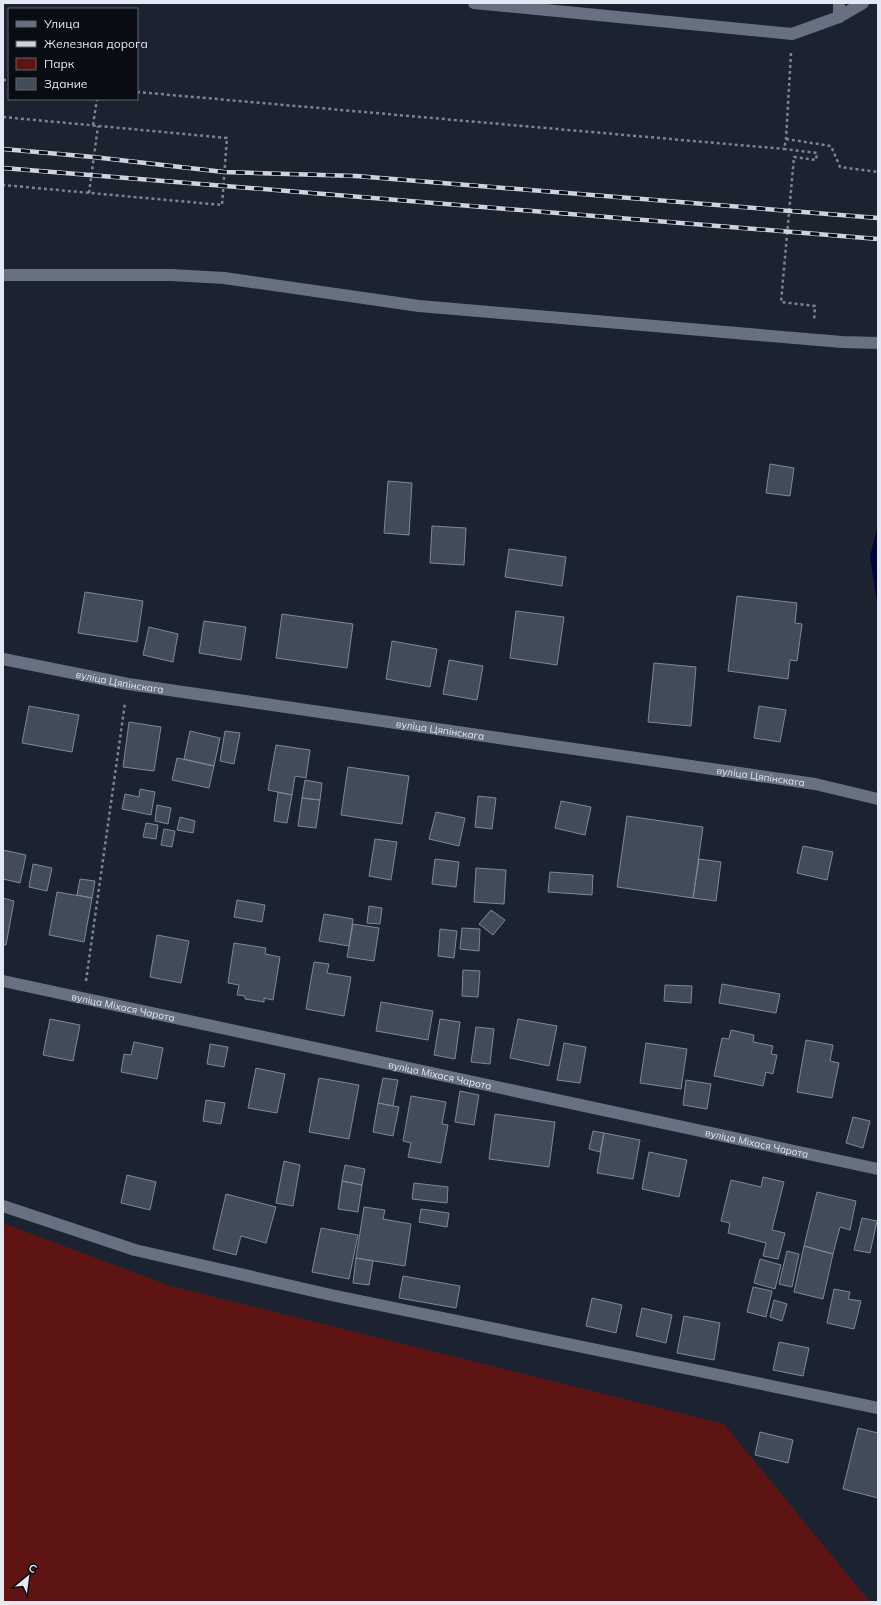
<svg xmlns="http://www.w3.org/2000/svg" width="881" height="1605" viewBox="0 0 881 1605" font-family="Mulish,sans-serif">
<rect width="100%" height="100%" fill="#1b2331"/>
<path fill="#5e1412" d="M3,1223L171,1286L724,1424L870,1602H3Z"/>
<path fill="#00053d" d="M878,524V610L870,556Z"/>
<path fill="#424b5a" stroke="#7f8899" d="M770,464L794,468L790,496L766,493Z
M388,481L412,483L409,535L384,533Z
M432,526L466,528L464,565L430,563Z
M509,549L566,557L562,586L505,577Z
M85,592L143,601L137,642L78,633Z
M737,596L797,603L795,623L802,624L797,661L790,660L788,679L728,671Z
M516,611L564,617L557,665L510,658Z
M282,614L353,624L347,668L276,658Z
M204,621L246,627L241,660L199,653Z
M149,627L178,634L173,662L143,655Z
M392,641L437,649L430,687L386,679Z
M449,660L483,666L477,700L443,694Z
M654,663L696,667L691,726L648,722Z
M29,706L79,715L72,752L22,743Z
M759,706L786,710L780,742L754,738Z
M129,722L161,727L154,771L123,767Z
M190,731L220,738L214,766L184,759Z
M225,731L240,733L234,764L220,761Z
M276,745L310,750L306,778L295,776L292,795L268,790Z
M177,758L214,766L209,788L172,780Z
M348,767L409,776L402,824L341,815Z
M305,780L322,783L320,800L302,798Z
M140,789L155,792L151,815L122,809L125,794L139,797Z
M278,792L292,795L287,823L274,821Z
M478,796L496,798L492,829L475,827Z
M302,798L320,800L316,828L298,826Z
M561,801L591,807L585,835L555,828Z
M157,805L171,808L168,824L155,821Z
M436,812L465,818L459,846L429,839Z
M627,816L703,827L693,898L617,887Z
M180,817L195,821L193,833L177,830Z
M146,823L158,825L156,839L143,837Z
M164,829L175,831L172,847L161,845Z
M375,839L397,842L391,880L369,876Z
M803,846L833,852L827,880L797,873Z
M3,850L26,855L20,883L3,879Z
M435,859L459,862L456,887L432,884Z
M699,859L721,862L716,901L693,898Z
M33,864L52,868L47,891L29,887Z
M476,868L506,870L504,904L474,902Z
M550,872L593,875L592,895L548,892Z
M80,879L95,881L92,898L77,895Z
M57,892L92,898L84,942L49,935Z
M3,898L14,901L6,945H3Z
M237,900L265,905L262,922L234,917Z
M369,906L382,908L380,924L367,923Z
M491,910L505,920L493,935L479,924Z
M324,914L353,919L349,946L319,941Z
M353,924L379,928L374,961L347,957Z
M462,928L480,929L479,951L460,949Z
M440,929L457,931L454,958L438,956Z
M157,935L189,941L181,983L150,977Z
M234,943L266,948L265,954L280,957L273,1000L264,998V1002L245,999V996L237,995L239,985L228,983Z
M314,962L329,964L327,973L351,977L344,1016L306,1009Z
M463,970L480,971L478,997L462,996Z
M722,984L780,994L776,1013L719,1003Z
M665,985L692,986L691,1003L664,1001Z
M381,1002L433,1011L428,1040L376,1031Z
M50,1019L80,1025L73,1061L43,1055Z
M440,1019L460,1022L455,1059L434,1055Z
M518,1019L557,1026L549,1066L510,1058Z
M476,1027L494,1029L490,1064L471,1062Z
M731,1030L754,1035L753,1042L773,1046L771,1054L777,1055L773,1074L766,1072L763,1086L714,1076L722,1038L729,1039Z
M806,1040L833,1045L830,1061L839,1063L832,1098L797,1092Z
M134,1042L163,1048L157,1079L121,1072L124,1054L131,1055Z
M564,1043L586,1047L580,1083L557,1080Z
M646,1043L687,1049L681,1089L640,1083Z
M210,1044L228,1047L224,1067L207,1064Z
M256,1068L285,1074L277,1113L248,1108Z
M319,1078L359,1085L349,1139L309,1132Z
M383,1078L398,1080L393,1106L378,1103Z
M686,1080L711,1084L707,1109L683,1105Z
M460,1091L479,1095L474,1125L455,1122Z
M411,1096L446,1102L442,1124L448,1125L441,1163L408,1157L411,1143L403,1141Z
M206,1100L225,1103L221,1124L203,1121Z
M378,1103L399,1107L393,1136L373,1132Z
M495,1114L555,1122L549,1167L489,1159Z
M853,1117L870,1121L863,1148L846,1143Z
M593,1131L604,1133L600,1152L589,1149Z
M604,1133L640,1140L633,1179L597,1173Z
M649,1152L687,1160L679,1197L642,1189Z
M284,1161L300,1165L293,1206L276,1203Z
M345,1165L365,1169L362,1185L342,1181Z
M127,1175L156,1182L150,1210L121,1203Z
M763,1177L784,1182L772,1230L785,1233L778,1259L763,1256L766,1243L728,1233L730,1223L721,1221L731,1180L761,1187Z
M342,1181L362,1185L358,1212L338,1209Z
M414,1183L448,1187L447,1203L412,1199Z
M817,1192L856,1201L850,1230L840,1227L833,1254L804,1246Z
M226,1194L276,1207L266,1243L241,1236L236,1255L213,1249Z
M364,1207L385,1210L383,1219L411,1224L405,1266L356,1258Z
M421,1209L449,1213L447,1227L419,1222Z
M862,1218L877,1221L870,1253L854,1250Z
M321,1228L358,1235L349,1279L312,1272Z
M804,1246L833,1254L823,1299L794,1292Z
M787,1251L799,1254L792,1287L779,1284Z
M356,1258L373,1261L369,1285L353,1283Z
M760,1259L781,1265L775,1289L754,1283Z
M403,1276L460,1286L456,1308L399,1298Z
M753,1287L772,1291L766,1317L747,1312Z
M834,1289L850,1292L848,1299L861,1301L854,1329L827,1323Z
M592,1298L622,1305L616,1333L586,1326Z
M774,1300L787,1304L782,1321L770,1317Z
M642,1308L672,1315L666,1343L636,1336Z
M684,1316L720,1323L714,1360L677,1353Z
M779,1342L809,1348L803,1376L773,1370Z
M858,1428L878,1433V1498L843,1489Z
M760,1432L793,1440L788,1463L755,1455Z"/>
<g fill="none" stroke-linecap="round" stroke-linejoin="round">
<path stroke="#7d8490" stroke-width="2.5" stroke-dasharray="3 3" stroke-linecap="butt" d="M791,53L786,139L784,149L817,153L816,160L794,157L781,302L815,306L814,321
M3,80H9
M137,92L784,149
M3,117L227,138L222,205L3,185
M93,125L97,99
M786,139L831,146L840,167L878,172
M89,193L98,126
M86,981L125,703"/>
<g stroke="#687181" stroke-width="12">
<path d="M474,3L792,34L839,17L863,3"/>
<path d="M839,17V3"/>
<path d="M3,275H172L224,278L419,306L842,342L878,343"/>
<path id="s1" d="M3,659L128,684L815,784L878,799"/>
<path id="s2" d="M3,981L878,1169"/>
<path d="M3,1206L135,1250L331,1295L878,1408"/>
</g>
<defs>
<path id="rail" d="M3,149L93,157L224,172L356,176L878,218
M3,168L878,239"/>
</defs>
<use href="#rail" stroke="#ced3de" stroke-width="4.5"/>
<use href="#rail" stroke="#090c12" stroke-width="3" stroke-dasharray="9" stroke-linecap="butt"/>
</g>
<g text-anchor="middle" stroke-width="3" stroke-linejoin="round" paint-order="stroke">
<g font-size="10" fill="#e3e8f2" stroke="#090c12">
<text dy="4" stroke="none"><textPath href="#s1" startOffset="119">вуліца Цяпінскага</textPath></text>
<text dy="4" stroke="none"><textPath href="#s1" startOffset="443">вуліца Цяпінскага</textPath></text>
<text dy="4" stroke="none"><textPath href="#s1" startOffset="767">вуліца Цяпінскага</textPath></text>
<text dy="4" stroke="none"><textPath href="#s2" startOffset="123">вуліца Міхася Чарота</textPath></text>
<text dy="4" stroke="none"><textPath href="#s2" startOffset="447">вуліца Міхася Чарота</textPath></text>
<text dy="4" stroke="none"><textPath href="#s2" startOffset="771">вуліца Міхася Чарота</textPath></text>
</g>
</g>
<rect width="881" height="1605" fill="none" stroke="#e3e8f2" stroke-width="8"/>
<rect x="8" y="8" width="130" height="92" fill="#090c12" stroke="#60646c"/>
<rect x="16" y="21" width="20" height="6" fill="#687181" stroke="#60646c"/>
<text x="44" y="28" font-size="12" fill="#e3e8f2">Улица</text>
<rect x="16" y="41" width="20" height="6" fill="#ced3de" stroke="#60646c"/>
<text x="44" y="48" font-size="12" fill="#e3e8f2">Железная дорога</text>
<rect x="16" y="58" width="20" height="12" fill="#5e1412" stroke="#60646c"/>
<text x="44" y="68" font-size="12" fill="#e3e8f2">Парк</text>
<rect x="16" y="78" width="20" height="12" fill="#424b5a" stroke="#60646c"/>
<text x="44" y="88" font-size="12" fill="#e3e8f2">Здание</text>
<g transform="translate(28 1577) rotate(29)" stroke="#090c12" stroke-width="3" paint-order="stroke">
<path d="M0-3L7 15L0 10L-7 15Z" fill="#e3e8f2"/>
<text y="-6" font-size="11" font-weight="bold" text-anchor="middle" fill="#e3e8f2">С</text>
</g>
</svg>
